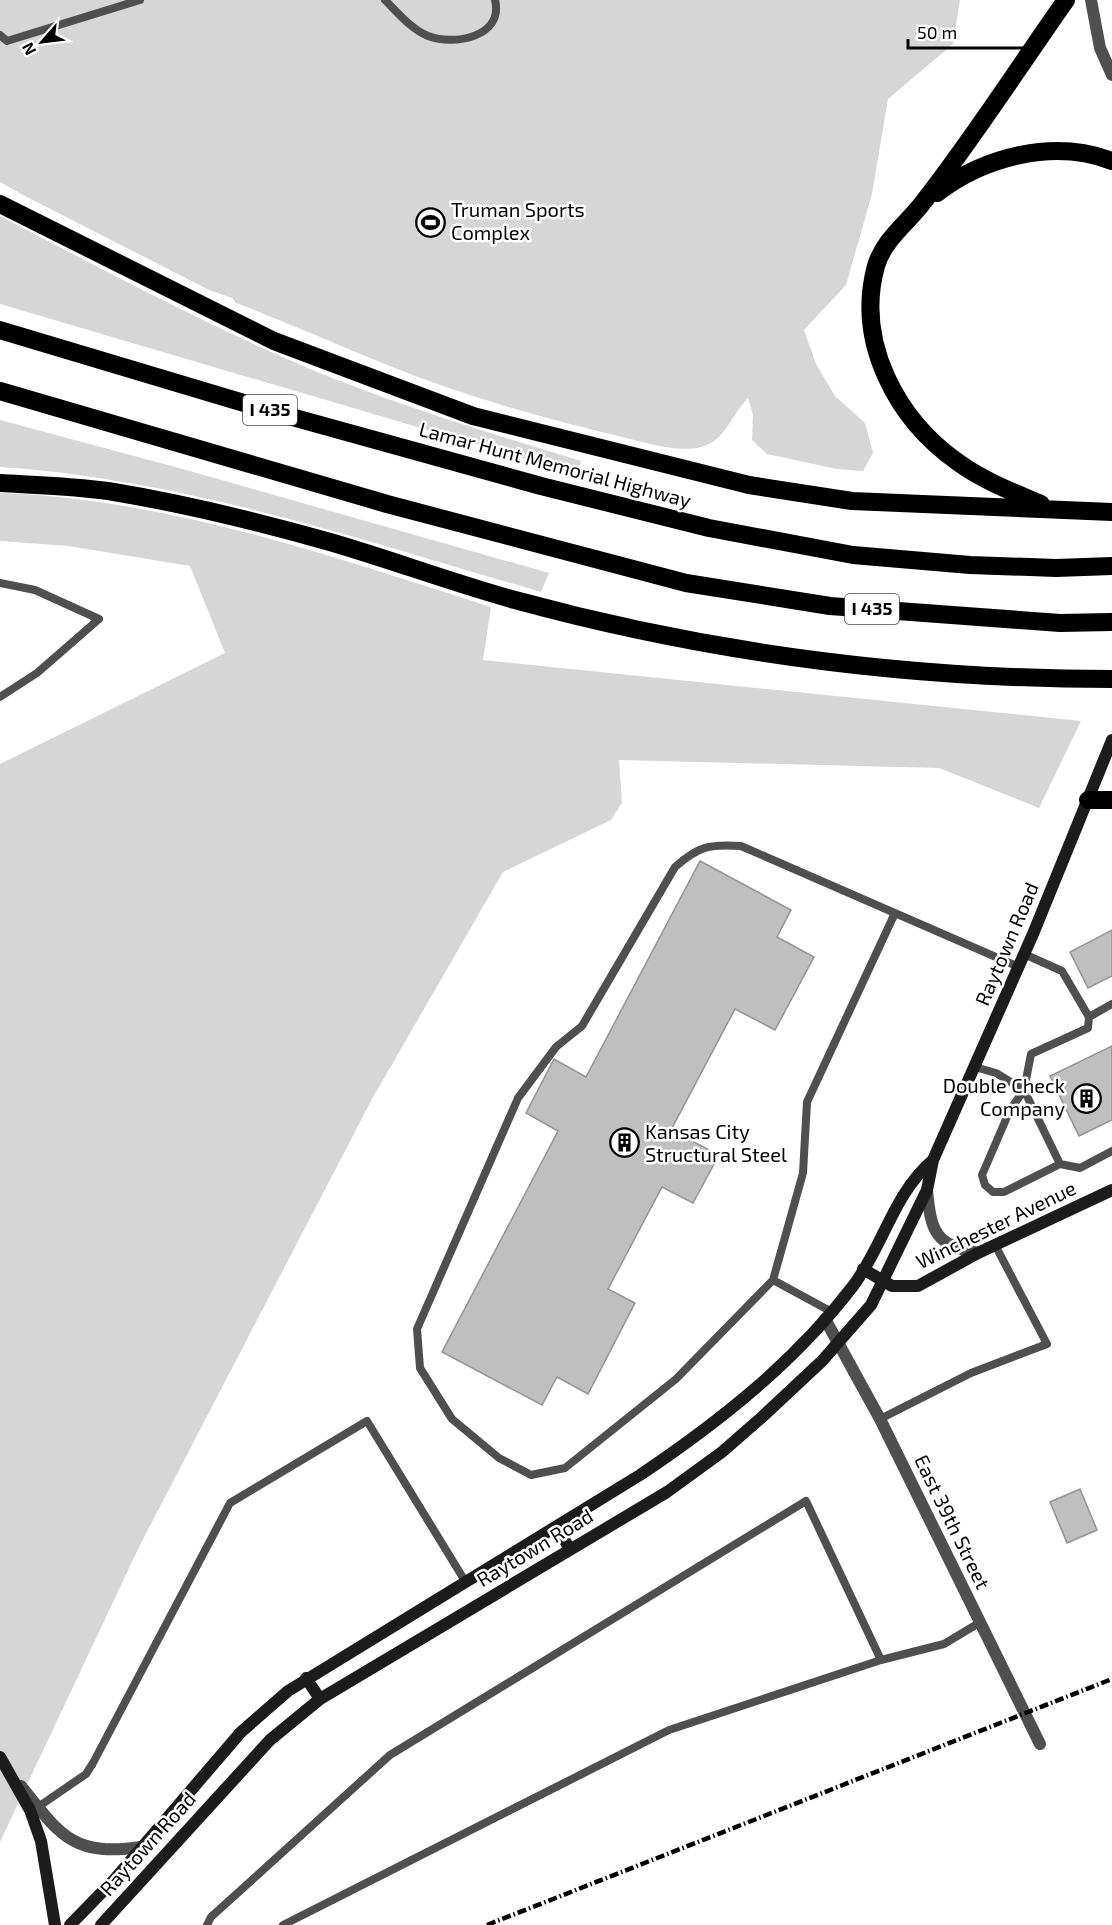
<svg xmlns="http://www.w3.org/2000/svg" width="1112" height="1925" viewBox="0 0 1112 1925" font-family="'Exo 2',sans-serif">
<rect width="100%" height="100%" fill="#fff"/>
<path fill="#d6d6d6" d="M0,0H960L953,44L888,99L872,194L846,285L804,330L816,364L835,396L865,423L873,453L863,471L837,469L767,454L752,440L753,415L748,398C733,413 726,437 707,445C682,455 648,443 622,437C562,423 501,406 443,386C372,361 305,329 236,303L232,298L209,290L25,196L0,182Z
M0,216C102,269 204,324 310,369C399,406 490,433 581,461L577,474L0,304Z
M0,420L179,468L549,573L541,592C365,541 184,479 0,467Z
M0,493C169,499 330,556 491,607L483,660L1081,721L1039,808L939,768L619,760L622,803L611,820L503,872L372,1099L139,1547L0,1842V764L225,653L190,566L69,546L0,541Z"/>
<path fill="#bfbfbf" stroke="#939393" stroke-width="1.5" d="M700,861L791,910L777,937L814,957L775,1030L735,1009L671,1130L719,1155L693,1203L662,1187L608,1289L635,1303L588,1394L557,1377L542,1405L442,1352L558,1131L526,1113L554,1059L586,1077Z
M1112,930V976L1088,988L1070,952Z
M1112,1046V1120L1079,1136L1050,1076Z
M1080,1489L1097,1530L1067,1543L1050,1502Z"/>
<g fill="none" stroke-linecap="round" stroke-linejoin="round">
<path stroke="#4f4f4f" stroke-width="8" d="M385,0C398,13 411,29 428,36C454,46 504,37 495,0
M0,35L7,41L140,0
M0,583L35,590L99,619L37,673L0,697
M1024,954L1062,971L1089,1017L1088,1028L1031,1054L1024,1090L1010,1110L982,1175L985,1185L993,1192H1004L1060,1164
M1089,1017L1112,1004
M975,1067L996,1073L1024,1090L1060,1164L1080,1168L1112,1151
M773,1280L676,1379L565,1468L531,1475L499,1458L452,1419L420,1368L417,1329L518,1098L556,1047L582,1026L675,867C699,846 709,844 741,846L1019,967
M832,1312L773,1280L803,1173L807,1102L895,913
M880,1419L971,1373L1047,1344L995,1245
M38,1807L86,1774L93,1763L230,1503L367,1421L465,1581
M207,1925L211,1917L390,1755L806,1501L881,1660
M283,1925L669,1730L881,1660L944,1644L979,1623"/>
<path stroke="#4f4f4f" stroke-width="12" d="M1091,0L1100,48L1112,75
M927,1190C931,1232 935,1245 978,1253
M825,1319L880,1419L1040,1744
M21,1786C60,1835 73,1857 141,1847"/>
<path stroke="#1c1c1c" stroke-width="12" d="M863,1269L892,1286H918L978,1253L1112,1190
M557,1526L570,1550
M306,1678L320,1699
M0,1757L30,1810L41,1841L55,1925
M70,1925L114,1880L241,1732L288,1691L640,1475C719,1422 795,1362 853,1286C884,1245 893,1194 933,1160
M101,1925L270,1740L320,1699L667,1492L722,1452L761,1418L822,1361L871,1305L927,1190L933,1160L1033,934L1112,740"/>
<path stroke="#000" stroke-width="18" d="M937,193C985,156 1054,139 1112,161
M0,204L274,341L473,416L749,485L852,501L1112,512
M0,330L281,414L541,486L709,528L853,555L970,565L1056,568L1112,566
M0,391L387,504L686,583L830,606L1060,623L1112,622
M0,483C36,485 73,486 108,491C181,503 259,522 330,542C392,560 453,583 515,600C709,653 911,679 1112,679
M1041,504C1013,492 984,481 959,463C897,420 855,342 876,266C883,241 906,224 921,205C973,139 1018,68 1066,0
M1088,800H1112"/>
<path stroke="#000" stroke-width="4.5" stroke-dasharray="9 3 1.5 3" stroke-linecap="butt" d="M487,1925L1112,1679"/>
</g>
<defs>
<symbol id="stadium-ring" viewBox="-11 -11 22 22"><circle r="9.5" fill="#fff" stroke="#000" stroke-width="1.5"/><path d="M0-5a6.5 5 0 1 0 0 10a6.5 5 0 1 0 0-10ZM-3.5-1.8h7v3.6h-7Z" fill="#000"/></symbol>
<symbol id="building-ring" viewBox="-11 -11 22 22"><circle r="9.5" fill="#fff" stroke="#000" stroke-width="1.5"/><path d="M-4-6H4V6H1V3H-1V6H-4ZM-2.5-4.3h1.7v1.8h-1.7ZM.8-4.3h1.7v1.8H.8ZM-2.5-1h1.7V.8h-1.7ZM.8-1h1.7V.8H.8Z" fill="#000"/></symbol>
</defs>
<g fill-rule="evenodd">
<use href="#stadium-ring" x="414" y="206" width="33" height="33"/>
<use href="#building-ring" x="1070" y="1082" width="33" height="33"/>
<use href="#building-ring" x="608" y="1126" width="33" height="33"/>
</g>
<g text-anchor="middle" stroke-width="5" stroke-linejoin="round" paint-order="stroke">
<g fill="#fff" stroke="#4c4c4c" stroke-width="1.5">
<rect x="243" y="395" width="54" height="30" rx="4.5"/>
<rect x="845" y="594" width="54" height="30" rx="4.5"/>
</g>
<g font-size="18" font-weight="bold" fill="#000">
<text x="270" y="416">I 435</text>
<text x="872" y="615">I 435</text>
</g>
<g font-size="20" fill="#000" stroke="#fff" text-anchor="start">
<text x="451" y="217">Truman Sports<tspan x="451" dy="23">Complex</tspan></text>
<text x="1065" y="1093" text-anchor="end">Double Check<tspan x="1065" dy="23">Company</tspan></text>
<text x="645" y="1139">Kansas City<tspan x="645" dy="23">Structural Steel</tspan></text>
</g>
<g font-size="20" fill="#000" stroke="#fff">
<text transform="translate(555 465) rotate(15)" y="7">Lamar Hunt Memorial Highway</text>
<text transform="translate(1007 944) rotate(-67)" y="7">Raytown Road</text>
<text transform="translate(996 1225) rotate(-26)" y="7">Winchester Avenue</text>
<text transform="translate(952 1522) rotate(64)" y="7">East 39th Street</text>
<text transform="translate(535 1548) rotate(-31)" y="7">Raytown Road</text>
<text transform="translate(148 1844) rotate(-48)" y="7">Raytown Road</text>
</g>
</g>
<g transform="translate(42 42) rotate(242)" stroke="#ffffff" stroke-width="4.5" paint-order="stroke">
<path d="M0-4.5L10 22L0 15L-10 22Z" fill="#000000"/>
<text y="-9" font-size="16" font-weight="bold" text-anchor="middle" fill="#000000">N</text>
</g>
<path d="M908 39v9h122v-9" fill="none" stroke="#000000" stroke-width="3"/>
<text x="917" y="39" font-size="18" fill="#000000" stroke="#ffffff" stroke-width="4.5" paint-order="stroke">50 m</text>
</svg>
